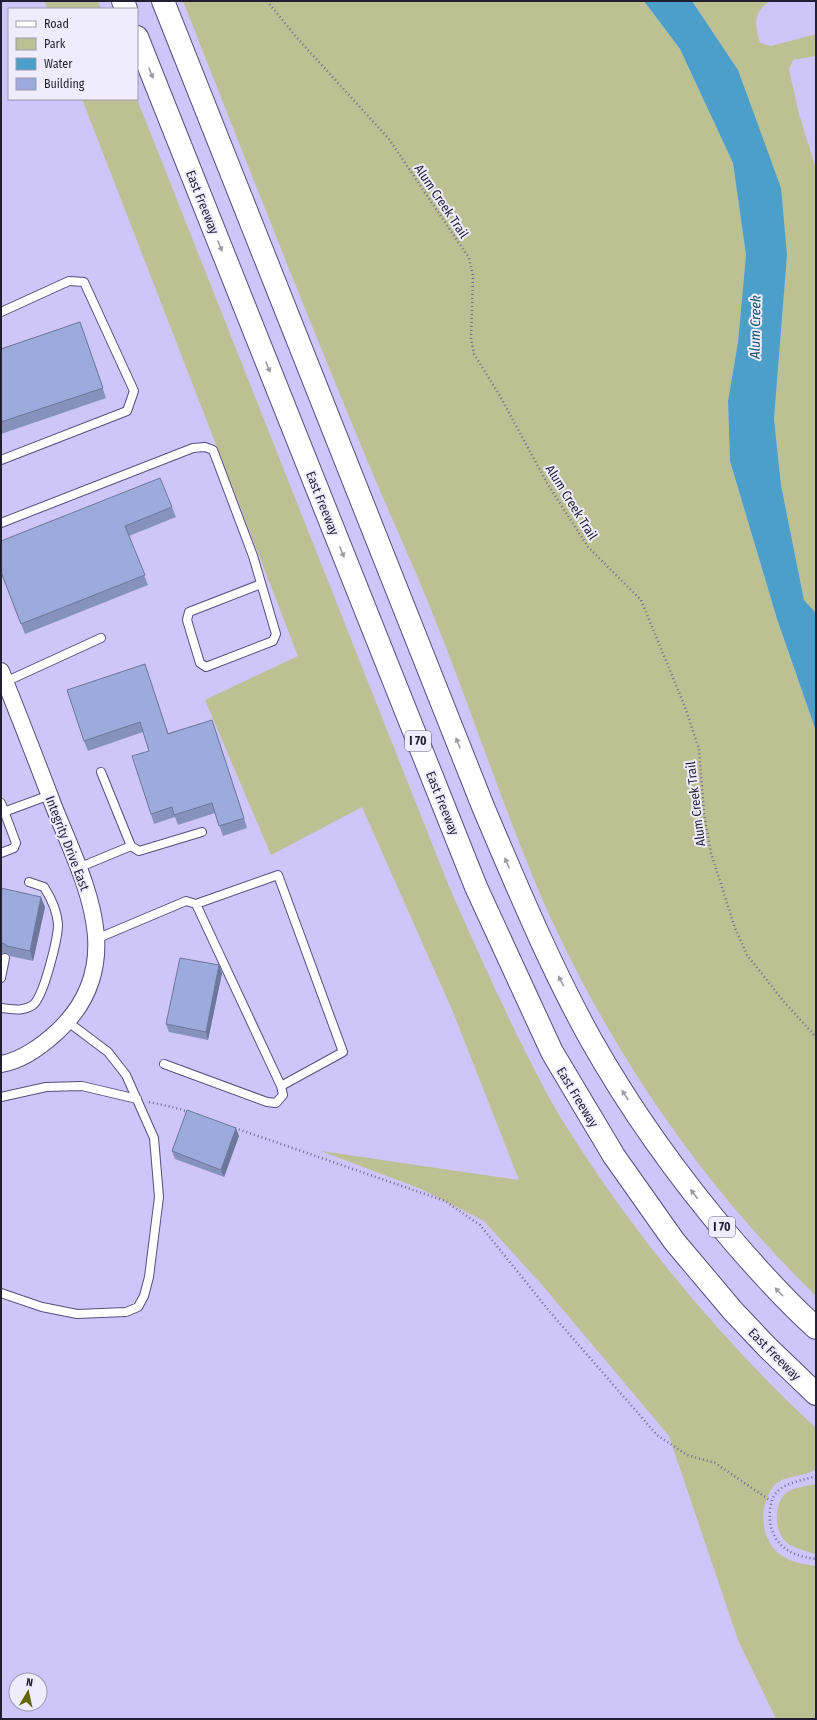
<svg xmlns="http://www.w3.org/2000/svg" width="817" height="1720" viewBox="0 0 817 1720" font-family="'Fira Sans Condensed',sans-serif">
<rect width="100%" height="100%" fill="#cec5fb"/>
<path fill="#bcc194" d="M44,1H98L101,9H47Z
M183,1H644L680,49L733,163L746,255L738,342L728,401L730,461L777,619L816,731V1296C696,1179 600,1036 535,882C497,790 466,695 428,602C408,553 385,504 365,455C302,304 243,153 183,1Z
M692,1H770C752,14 755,24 760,43L771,46L816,34V56L793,60L789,70L799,114L816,169V613L804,600L781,485L774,419L787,255L738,70Z
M82,99H137L448,884C473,941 498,997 526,1053C537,1074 547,1095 559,1115C630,1230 717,1336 816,1428V1469C804,1478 784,1474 774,1486C758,1505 760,1541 781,1555C792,1563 804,1564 816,1566V1719H776L738,1640L669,1436L543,1286L484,1221L421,1189L321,1151L519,1180L453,1012L362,807L271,855L205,700L298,656Z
M816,1484V1554C807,1552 798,1549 790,1545C773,1535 772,1501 789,1491C797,1487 807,1486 816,1484Z"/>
<path fill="#4c9fc8" d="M644,1H692L738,70L781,188L787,255L774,419L781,485L804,600L816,613V731L777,619L730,461L728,401L738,342L746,255L733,163L680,49Z"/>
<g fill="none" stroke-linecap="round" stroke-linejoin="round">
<defs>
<path id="lane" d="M1,312L69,281L84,282L134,391L127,411L1,460
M1,523L193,448L205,447L213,450L253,556L276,634L273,641L206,667L200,663L187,620L189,612L261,584
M5,682L101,638
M1,803L16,843L14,848L1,853
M1,813L50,795
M131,846L139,851L202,832
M78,868L131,846L101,772
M196,904L278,875L343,1052L281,1086
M96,939L186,901L196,904L281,1086L283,1095L276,1103L267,1102L164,1064
M1,978L5,958
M1,1008C12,1009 23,1012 33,1005C44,996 58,938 58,924C57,910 51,898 44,887L29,882
M1,1097L46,1087L82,1086L137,1099
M1,1293L42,1307L77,1314L126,1312L138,1307L144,1296L149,1277L159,1197L154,1138L126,1075L108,1052L68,1022"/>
<path id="street" d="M1,671C19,716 37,762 54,807C84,882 130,963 58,1031C43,1045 21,1061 1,1064"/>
<path id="highway" d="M123,1L126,9
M163,1L484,809C517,886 549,964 590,1038C631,1111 680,1179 734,1242C760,1272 787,1302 816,1328
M137,37L476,887L552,1052L614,1156L674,1241L733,1311L768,1348L816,1394"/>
</defs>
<use href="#lane" stroke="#584e7c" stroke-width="10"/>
<use href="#street" stroke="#584e7c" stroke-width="18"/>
<use href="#highway" stroke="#584e7c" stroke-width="24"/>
<path stroke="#716b8f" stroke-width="2.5" stroke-dasharray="1 3" stroke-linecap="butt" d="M267,1L298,39L389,139L469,258L473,276L471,339L474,354L500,396L547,483L588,547L641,600L685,707L699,749L704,813L711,853L735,928L747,955L785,1003L816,1037
M149,1102L172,1107L189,1112
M235,1128L445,1201L480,1225L550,1312L657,1435L687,1455L715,1463L771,1501
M816,1476C804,1480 788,1482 779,1490C773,1495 771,1502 770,1509C767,1541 787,1556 816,1559"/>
<use href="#lane" stroke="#fff" stroke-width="8"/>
<use href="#street" stroke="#fff" stroke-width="16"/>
<use href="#highway" stroke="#fff" stroke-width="22"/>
</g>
<path fill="#8692bd" d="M80,322L106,398L1,434V349Z
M172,507L176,517L129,536L148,585L25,634L1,573V541Z
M148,674L168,733L212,720L247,828L223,836L215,813L178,825L175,817L154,824L151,814L149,751L143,732L88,751L84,741Z
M1,888L45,907L33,961L10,956L8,954L4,953H1Z
M219,965L222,973L208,1040L169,1032L166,1024Z
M239,1136L224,1177L175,1159L172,1151Z"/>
<path fill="#6d779a" d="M212,720L215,730L247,828L244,818Z
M41,897L45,907L33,961L30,951Z
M219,965L222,973L208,1040L206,1032Z
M236,1128L239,1136L224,1177L221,1170Z"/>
<path fill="#9caadc" stroke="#6d779a" d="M80,322L103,388L1,422V349Z
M160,478L172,507L125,526L145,575L21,624L1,572V541Z
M145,664L168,734L212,720L244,818L219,826L212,803L174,815L172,807L151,814L132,756L149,751L140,722L84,741L67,690Z
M1,888L41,897L30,951L7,946L5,944L1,943Z
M180,958L219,965L206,1032L166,1024Z
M187,1110L236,1128L221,1170L172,1151Z"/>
<defs><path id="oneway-solid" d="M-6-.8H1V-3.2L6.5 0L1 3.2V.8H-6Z"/></defs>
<g fill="#9c9aa3">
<use href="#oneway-solid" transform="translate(151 73) rotate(68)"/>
<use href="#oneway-solid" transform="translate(220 246) rotate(68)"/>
<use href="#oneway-solid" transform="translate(268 367) rotate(68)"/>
<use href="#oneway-solid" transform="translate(342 552) rotate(68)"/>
<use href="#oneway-solid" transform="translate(458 743) rotate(-112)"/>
<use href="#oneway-solid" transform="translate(507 863) rotate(-113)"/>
<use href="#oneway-solid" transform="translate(561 981) rotate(-117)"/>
<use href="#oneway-solid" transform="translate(625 1095) rotate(-123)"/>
<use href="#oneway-solid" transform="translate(694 1194) rotate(-127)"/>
<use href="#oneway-solid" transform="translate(779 1292) rotate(-134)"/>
</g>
<g text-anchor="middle" stroke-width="4" stroke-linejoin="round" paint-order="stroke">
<g fill="#eeecfd" stroke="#605c70" stroke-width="1">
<rect x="405" y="731" width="26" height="20" rx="3"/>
<rect x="709" y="1217" width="26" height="20" rx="3"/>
</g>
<g font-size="12" font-weight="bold" fill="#231f33">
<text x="418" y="745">I 70</text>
<text x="722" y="1231">I 70</text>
</g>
<g font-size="13" fill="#231f33" stroke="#eeecfd">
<text transform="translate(442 201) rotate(56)" y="5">Alum Creek Trail</text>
<text transform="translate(203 202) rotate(68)" y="5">East Freeway</text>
<text transform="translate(572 502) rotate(58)" y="5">Alum Creek Trail</text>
<text transform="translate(323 503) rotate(68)" y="5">East Freeway</text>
<text transform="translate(443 803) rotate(68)" y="5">East Freeway</text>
<text transform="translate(695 804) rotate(-97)" y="5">Alum Creek Trail</text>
<text transform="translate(68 843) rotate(69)" y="5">Integrity Drive East</text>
<text transform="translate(578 1097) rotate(59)" y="5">East Freeway</text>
<text transform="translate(775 1354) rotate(45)" y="5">East Freeway</text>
</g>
<g font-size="14" font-style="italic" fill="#125470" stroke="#eeecfd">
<text transform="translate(755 327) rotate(-89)" y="5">Alum Creek</text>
</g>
</g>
<rect width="817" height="1720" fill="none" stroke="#231f33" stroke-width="4"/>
<rect x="8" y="8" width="130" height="92" fill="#eeecfd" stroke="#9d9aac"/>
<rect x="16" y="21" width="20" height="6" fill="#ffffff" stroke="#9d9aac"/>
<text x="44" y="28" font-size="12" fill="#231f33">Road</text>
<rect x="16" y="38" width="20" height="12" fill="#bcc194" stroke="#9d9aac"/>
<text x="44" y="48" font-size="12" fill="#231f33">Park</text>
<rect x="16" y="58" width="20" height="12" fill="#4c9fc8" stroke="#9d9aac"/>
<text x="44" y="68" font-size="12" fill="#231f33">Water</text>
<rect x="16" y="78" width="20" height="12" fill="#9caadc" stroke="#9d9aac"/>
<text x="44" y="88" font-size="12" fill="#231f33">Building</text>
<g transform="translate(28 1692) rotate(9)"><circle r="19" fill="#eeecfd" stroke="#9d9aac"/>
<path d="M0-3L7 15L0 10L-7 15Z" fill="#626601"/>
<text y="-6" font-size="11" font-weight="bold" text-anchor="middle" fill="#231f33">N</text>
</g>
</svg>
